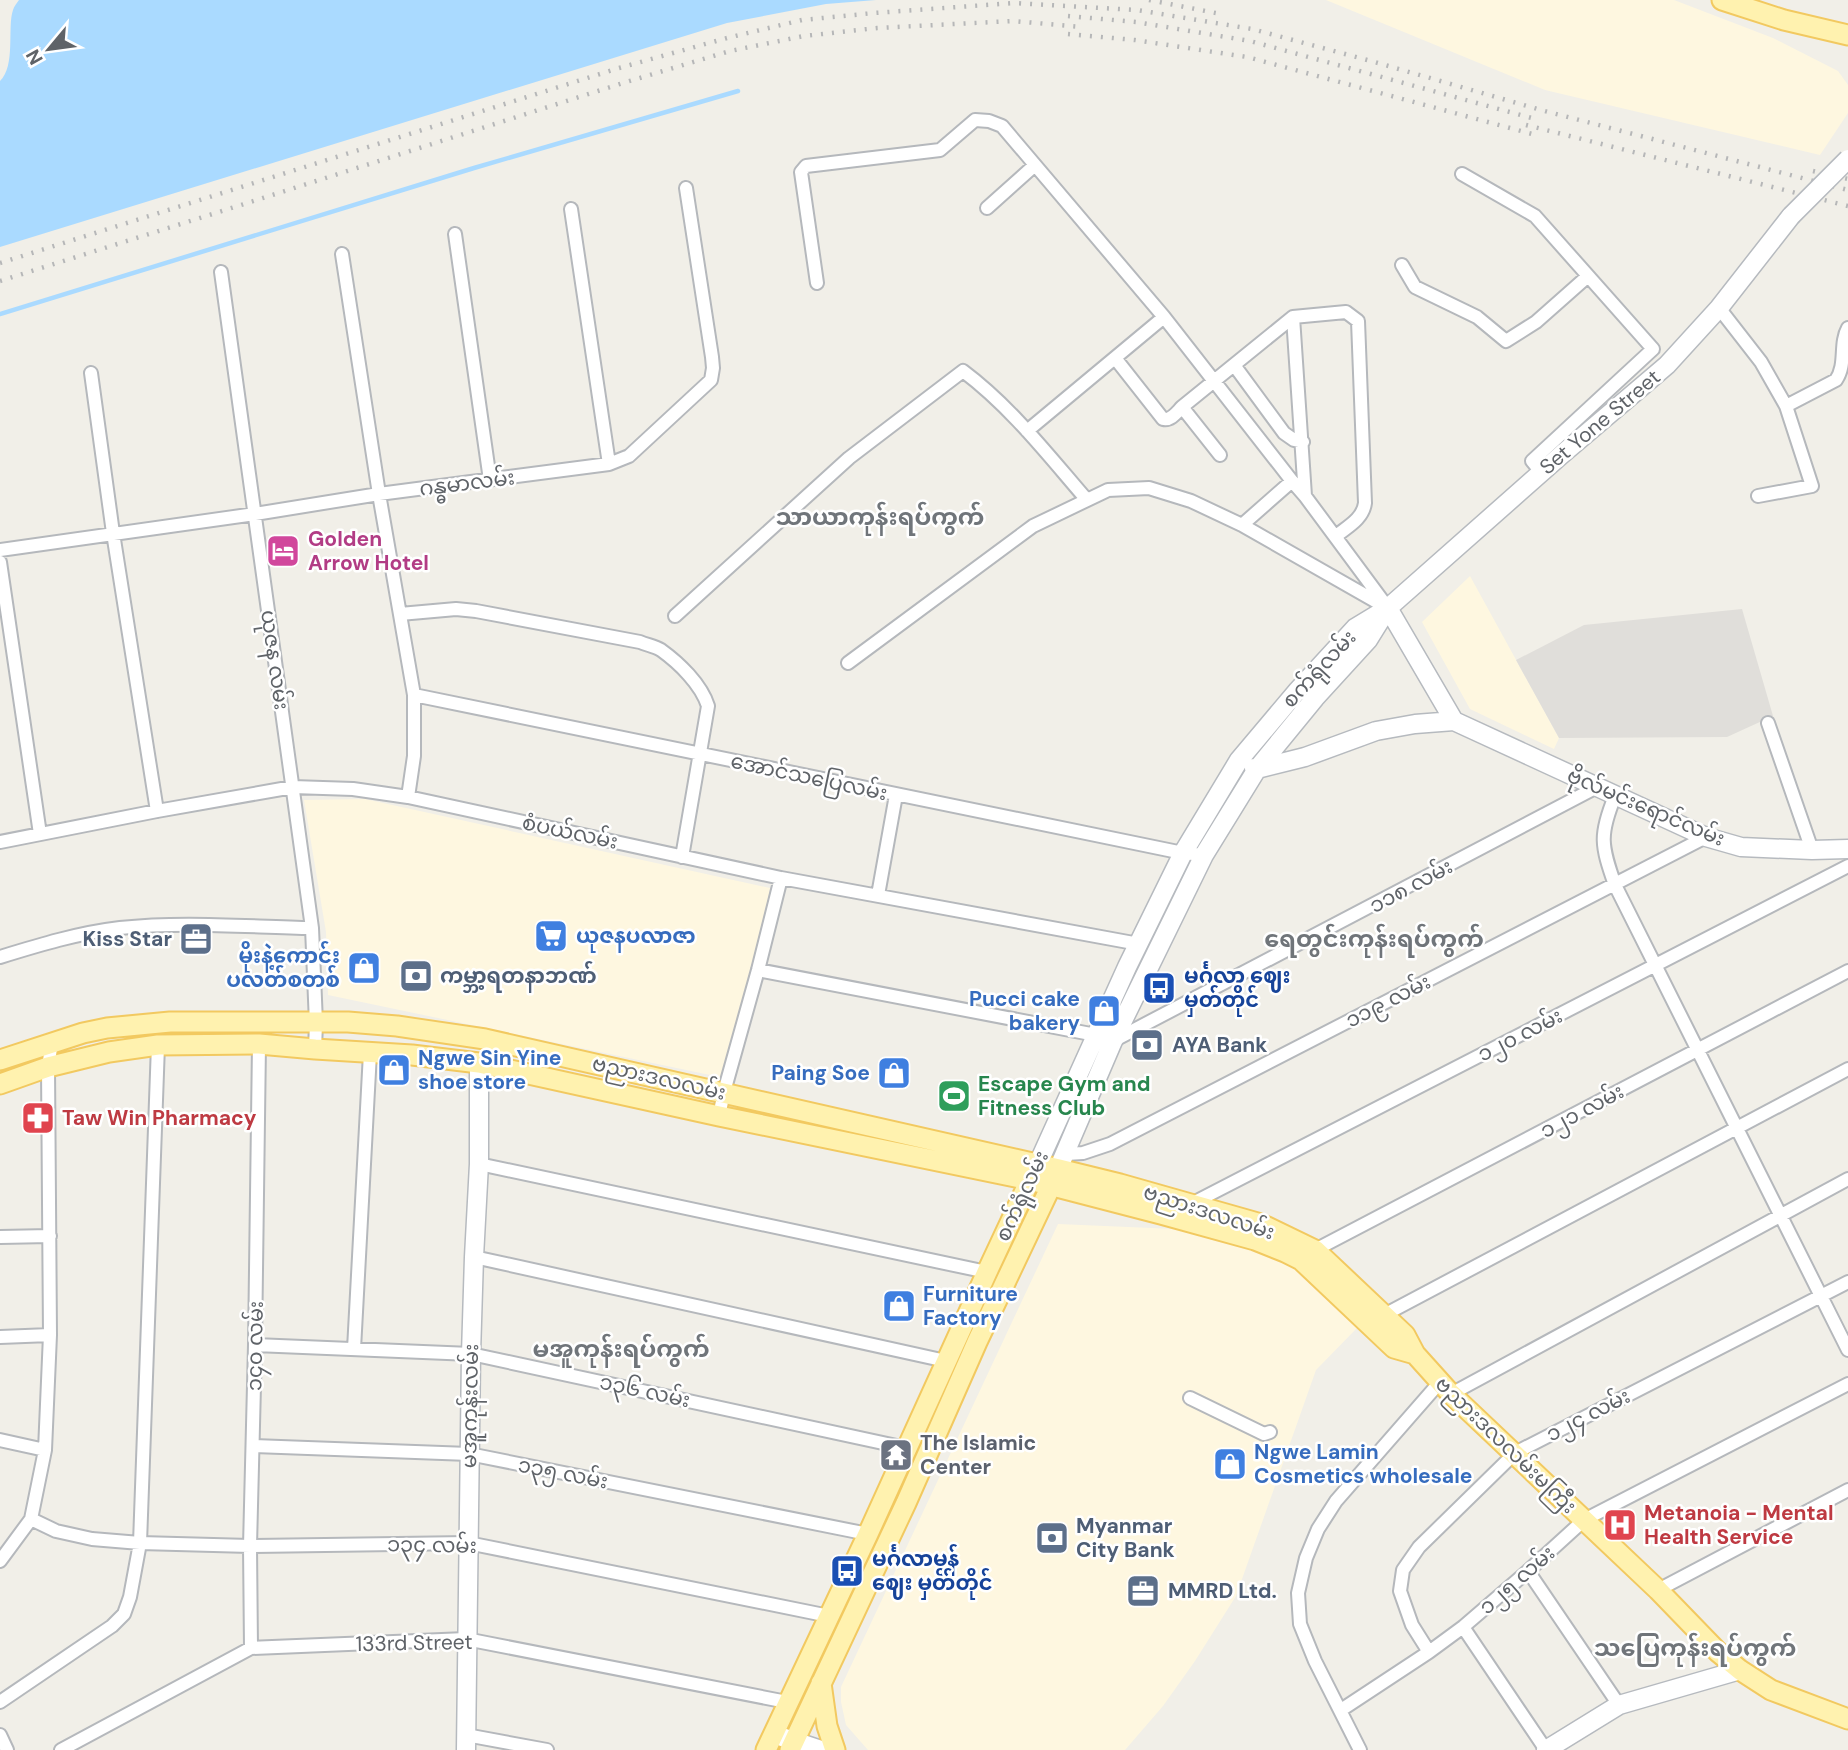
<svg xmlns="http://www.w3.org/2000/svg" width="1848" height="1750" viewBox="0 0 1848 1750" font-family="'DM Sans','Noto Sans Myanmar',sans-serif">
<rect width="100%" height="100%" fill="#f1efe8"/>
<path fill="#fef7e0" d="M1326,0H1674L1773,38L1838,71L1848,85V113L1820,155L1545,90Z
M1470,576L1559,738L1554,749L1470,709L1422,622Z
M365,799L770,888L734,1080L328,995L326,932L304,800Z
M1058,1224L1175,1229L1248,1246L1288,1259L1358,1327L1316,1370L1236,1596L1195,1661L1163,1706L1125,1750H868L846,1725L841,1702V1687Z"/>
<path fill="#e0deda" d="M1742,609L1773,716L1727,737L1559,738L1516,660L1584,625Z"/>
<path fill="#aadaff" d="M19,0H876L826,4L727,23L0,247V81C16,66 7,27 13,10C14,6 17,3 19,0Z"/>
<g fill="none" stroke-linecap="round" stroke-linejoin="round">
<path stroke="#aadaff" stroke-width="4.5" d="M0,314L474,168L738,91"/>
<defs>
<path id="street" d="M1462,174L1535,216L1653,349L1532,461L1541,472
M987,208L1035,165
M571,209L609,464
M455,234L490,480
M342,254L379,494L414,695V756L408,797
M1402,265L1415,287L1477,317L1506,341L1536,322L1588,276
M221,272L312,928L316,1023L315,1049
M817,283L801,172L806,166L940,150L975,120L989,121L1002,126L1164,317L1292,481L1305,496L1388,608
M1719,308L1761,362L1786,406L1812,486L1758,496
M1293,317L1305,496
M1115,358L1163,419C1171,421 1177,412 1182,407L1293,317L1346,312L1358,321L1365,503C1363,519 1347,527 1336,536
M1234,365L1284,433L1294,440L1303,442
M91,373L113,533L157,811
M1786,406L1836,380C1847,364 1839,344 1848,328
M1182,407L1220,455
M1027,431L1164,317
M1242,525L1292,481
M0,550L255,514L379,494L609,464L629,456L711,380L713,368L712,357L686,188
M0,562L40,834
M400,614L456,609L476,611L640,642C647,645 655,646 661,650C679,663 701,684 708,706L682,857
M675,616L849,458L963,371C1011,407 1048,455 1087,500
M848,663L1033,526L1108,490L1149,488L1191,501L1242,525L1384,606
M414,695L1183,853L1204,855
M1768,723L1812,850
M1615,796C1599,835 1601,845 1615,885L1848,1350
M0,842L157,811L293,787L353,789L408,797L781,878L1139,944
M878,895L896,795
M0,957C39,945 78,933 120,928C183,921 249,927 312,928
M758,970L1096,1035
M1113,1041L1597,787
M719,1116L724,1092L758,970L781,878
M1066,1154L1083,1153L1110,1144L1706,837
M479,1164L987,1272
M1191,1204L1848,866
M0,1237L50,1236
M1315,1250L1848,971
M474,1257L946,1361
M1384,1315L1848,1069
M0,1337L50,1335
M255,1345L471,1354L906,1448
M354,1349L370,1053
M1451,1394L1848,1179
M1190,1398L1264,1434L1270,1432
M0,1440L45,1450
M253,1446L469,1454L868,1534
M31,1519L56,1531L92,1539L140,1543L250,1546L468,1543L829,1616
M0,1561L31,1519L45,1450L50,1335L48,1067L52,1042
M1528,1571L1619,1705
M1658,1590L1848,1490
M1463,1627L1546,1750
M251,1648L250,1546L255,1345L259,1044
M1429,1652L1412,1625L1400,1591L1403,1570L1419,1547L1515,1453L1848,1282
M0,1702L112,1626L124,1614L130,1597L140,1543L158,1045
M1341,1710L1429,1652L1463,1627L1528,1571L1584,1520L1848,1384
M0,1735L7,1750
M466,1735L547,1750
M61,1750L251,1648L466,1639L787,1702
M1360,1750L1315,1661L1300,1624L1298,1593L1306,1558L1318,1529L1336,1501L1440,1382"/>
<path id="secondary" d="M1388,608L1454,721
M1254,768L1257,769L1305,757L1376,731L1415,724L1454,721L1706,837L1741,847L1812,850L1848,849
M1032,1177L1127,967L1183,853L1239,760L1298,690L1355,628L1388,608L1560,456L1667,365L1719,308L1791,216
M1053,1181L1113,1041L1204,855L1257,769L1315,698L1368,640L1386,611
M782,1737L821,1750
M466,1750L471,1354L474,1257L479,1164V1063
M1546,1750L1619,1705L1740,1670"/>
<path id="primary" d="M1722,0L1784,20L1848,35
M0,1060L83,1033L107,1028L170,1022H348L397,1026L485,1039L1059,1169L1120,1184L1261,1224L1315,1250L1405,1335L1415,1354L1451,1394L1658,1590L1718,1652L1740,1670L1771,1690L1848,1719
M0,1084L48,1067L109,1052L158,1045L259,1044L315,1049L412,1055L479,1063L719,1116L1030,1180L1161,1214L1255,1240L1285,1252L1301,1260L1394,1348L1415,1354
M821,1683L827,1726L835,1750
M766,1750L868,1534L987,1272L1030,1180
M790,1750L906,1503L977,1342L1051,1186"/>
</defs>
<use href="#street" stroke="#b5b8bc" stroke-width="16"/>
<use href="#secondary" stroke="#b6babf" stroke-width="21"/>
<use href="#primary" stroke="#f2c960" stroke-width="23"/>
<use href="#street" stroke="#fff" stroke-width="12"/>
<use href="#secondary" stroke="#fff" stroke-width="18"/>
<use href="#primary" stroke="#fff2af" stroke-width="19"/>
<path stroke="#b6b7b8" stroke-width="4.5" stroke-dasharray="2 9" stroke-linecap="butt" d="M1149,0L1221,14
M1068,16L1136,22L1250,41L1539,120
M1068,34L1135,40L1247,57L1536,135
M1526,125L1848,206
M1813,171L1848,179
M0,263L619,68L727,38L802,20L874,13L1014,3L1137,10L1252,29L1371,61L1541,110L1848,190
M0,281L241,205L623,83L730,51L804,36L877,28L1013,21L1082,27"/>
<defs>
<path id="secondary-bridge" d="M1791,216L1848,159"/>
</defs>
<use href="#secondary-bridge" stroke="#b6babf" stroke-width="21" stroke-linecap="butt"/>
<use href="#secondary-bridge" stroke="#fff" stroke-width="18"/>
</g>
<defs>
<symbol id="hotel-square" viewBox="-11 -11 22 22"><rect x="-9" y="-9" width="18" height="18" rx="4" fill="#d1479c" stroke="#fff"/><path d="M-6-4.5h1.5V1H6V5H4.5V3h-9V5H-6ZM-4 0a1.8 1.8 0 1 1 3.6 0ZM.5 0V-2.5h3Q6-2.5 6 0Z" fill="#fff"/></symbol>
<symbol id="supermarket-square" viewBox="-11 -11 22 22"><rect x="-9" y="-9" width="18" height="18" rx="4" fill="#3f7fe0" stroke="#fff"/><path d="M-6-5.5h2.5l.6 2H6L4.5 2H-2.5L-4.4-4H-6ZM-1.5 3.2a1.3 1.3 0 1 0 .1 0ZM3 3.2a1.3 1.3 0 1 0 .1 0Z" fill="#fff"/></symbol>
<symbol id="office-square" viewBox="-11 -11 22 22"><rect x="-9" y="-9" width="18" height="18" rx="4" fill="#5c6f8a" stroke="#fff"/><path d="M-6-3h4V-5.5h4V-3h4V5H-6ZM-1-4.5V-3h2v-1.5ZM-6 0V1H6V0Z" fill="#fff"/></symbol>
<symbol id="shop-square" viewBox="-11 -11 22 22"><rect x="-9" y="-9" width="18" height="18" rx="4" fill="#3f7fe0" stroke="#fff"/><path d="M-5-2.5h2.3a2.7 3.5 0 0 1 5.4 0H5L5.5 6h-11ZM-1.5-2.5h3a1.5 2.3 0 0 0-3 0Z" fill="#fff"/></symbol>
<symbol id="bank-square" viewBox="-11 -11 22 22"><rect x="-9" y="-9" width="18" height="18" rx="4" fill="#5c6f8a" stroke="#fff"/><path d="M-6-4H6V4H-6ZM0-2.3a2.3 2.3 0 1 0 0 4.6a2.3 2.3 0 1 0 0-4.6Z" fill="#fff"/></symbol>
<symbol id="bus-square" viewBox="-11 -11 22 22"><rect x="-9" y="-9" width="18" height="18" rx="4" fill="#1a4fb4" stroke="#fff"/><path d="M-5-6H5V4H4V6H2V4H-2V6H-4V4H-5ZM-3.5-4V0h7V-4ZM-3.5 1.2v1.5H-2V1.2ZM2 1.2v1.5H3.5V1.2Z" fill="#fff"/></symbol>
<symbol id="stadium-square" viewBox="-11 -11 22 22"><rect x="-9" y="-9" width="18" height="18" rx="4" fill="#2e9e5b" stroke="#fff"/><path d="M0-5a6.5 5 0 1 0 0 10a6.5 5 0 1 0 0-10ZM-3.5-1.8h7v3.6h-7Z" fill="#fff"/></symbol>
<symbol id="pharmacy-square" viewBox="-11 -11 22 22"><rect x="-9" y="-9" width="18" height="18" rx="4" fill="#e0444e" stroke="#fff"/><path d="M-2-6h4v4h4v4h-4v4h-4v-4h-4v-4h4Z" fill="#fff"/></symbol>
<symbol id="temple-square" viewBox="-11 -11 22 22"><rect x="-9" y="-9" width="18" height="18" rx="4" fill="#6b7280" stroke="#fff"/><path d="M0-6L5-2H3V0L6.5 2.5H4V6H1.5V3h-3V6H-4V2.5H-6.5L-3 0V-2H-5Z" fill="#fff"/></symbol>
<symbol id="hospital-square" viewBox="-11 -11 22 22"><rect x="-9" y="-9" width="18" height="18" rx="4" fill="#e0444e" stroke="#fff"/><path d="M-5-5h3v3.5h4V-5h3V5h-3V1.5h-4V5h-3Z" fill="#fff"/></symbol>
</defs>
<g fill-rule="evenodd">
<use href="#hotel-square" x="264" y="532" width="38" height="38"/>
<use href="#supermarket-square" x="532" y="917" width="38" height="38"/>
<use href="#office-square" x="177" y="920" width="38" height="38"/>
<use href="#shop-square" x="345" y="949" width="38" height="38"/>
<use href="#bank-square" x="397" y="957" width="38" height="38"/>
<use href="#bus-square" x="1140" y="969" width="38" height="38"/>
<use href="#shop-square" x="1085" y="992" width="38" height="38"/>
<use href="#bank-square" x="1128" y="1026" width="38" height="38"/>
<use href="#shop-square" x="375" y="1051" width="38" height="38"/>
<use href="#shop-square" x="875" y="1054" width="38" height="38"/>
<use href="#stadium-square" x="935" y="1077" width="38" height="38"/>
<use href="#pharmacy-square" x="19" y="1099" width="38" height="38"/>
<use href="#shop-square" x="880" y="1287" width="38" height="38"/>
<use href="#temple-square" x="877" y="1436" width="38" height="38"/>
<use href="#shop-square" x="1211" y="1445" width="38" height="38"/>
<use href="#hospital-square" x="1601" y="1506" width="38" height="38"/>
<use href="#bank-square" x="1033" y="1519" width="38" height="38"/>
<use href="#bus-square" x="828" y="1552" width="38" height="38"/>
<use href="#office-square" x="1124" y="1572" width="38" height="38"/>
</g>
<g text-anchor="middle" stroke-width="5" stroke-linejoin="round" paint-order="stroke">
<g font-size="21" fill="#5f6368" stroke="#fff">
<text transform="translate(1600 422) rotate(-40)" y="7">Set Yone Street</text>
<text transform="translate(467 483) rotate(-7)" y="7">ဂန္ဓမာလမ်း</text>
<text transform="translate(275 660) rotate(82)" y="7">ယုဇန လမ်း</text>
<text transform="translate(1319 669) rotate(-47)" y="7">စက်ရုံလမ်း</text>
<text transform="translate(809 777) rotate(12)" y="7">အောင်သပြေလမ်း</text>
<text transform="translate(1646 807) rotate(23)" y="7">ဗိုလ်မင်းရောင်လမ်း</text>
<text transform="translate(570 832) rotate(12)" y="7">စံပယ်လမ်း</text>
<text transform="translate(1411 886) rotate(-28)" y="7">၁၁၈ လမ်း</text>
<text transform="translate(1388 1001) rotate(-27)" y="7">၁၁၉ လမ်း</text>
<text transform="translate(1520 1035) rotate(-27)" y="7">၁၂၀ လမ်း</text>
<text transform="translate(659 1078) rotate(13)" y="7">ဗညားဒလလမ်း</text>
<text transform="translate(1582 1111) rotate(-28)" y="7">၁၂၁ လမ်း</text>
<text transform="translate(1022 1196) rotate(-65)" y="7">စက်ရုံလမ်း</text>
<text transform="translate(1209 1212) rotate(18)" y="7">ဗညားဒလလမ်း</text>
<text transform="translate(255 1346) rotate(-89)" y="7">၁၄၀ လမ်း</text>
<text transform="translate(645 1391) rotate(12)" y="7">၁၃၆ လမ်း</text>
<text transform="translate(470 1406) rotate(-89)" y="7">မအူကုန်းလမ်း</text>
<text transform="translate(1588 1415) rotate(-27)" y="7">၁၂၄ လမ်း</text>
<text transform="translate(1506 1445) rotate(44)" y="7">ဗညားဒလလမ်းမကြီး</text>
<text transform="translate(563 1473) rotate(11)" y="7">၁၃၅ လမ်း</text>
<text transform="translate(432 1545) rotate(1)" y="7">၁၃၄ လမ်း</text>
<text transform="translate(1517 1580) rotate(-41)" y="7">၁၂၅ လမ်း</text>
<text transform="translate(414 1643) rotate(-1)" y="7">133rd Street</text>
</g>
<g font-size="21" font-weight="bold" fill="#b23c85" stroke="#fff" text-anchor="start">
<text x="308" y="546">Golden<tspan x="308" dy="24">Arrow Hotel</tspan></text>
</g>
<g font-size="21" font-weight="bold" fill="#366cbe" stroke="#fff" text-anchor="start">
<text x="576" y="943">ယုဇနပလာဇာ</text>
<text x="340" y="963" text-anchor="end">မိုးနဲ့ကောင်း<tspan x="340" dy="24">ပလတ်စတစ်</tspan></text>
<text x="1080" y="1006" text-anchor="end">Pucci cake<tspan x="1080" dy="24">bakery</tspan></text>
<text x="418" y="1065">Ngwe Sin Yine<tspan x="418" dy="24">shoe store</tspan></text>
<text x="870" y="1080" text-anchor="end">Paing Soe</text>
<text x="923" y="1301">Furniture<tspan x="923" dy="24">Factory</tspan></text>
<text x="1254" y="1459">Ngwe Lamin<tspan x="1254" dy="24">Cosmetics wholesale</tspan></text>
</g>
<g font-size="21" font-weight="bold" fill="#4e5e75" stroke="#fff" text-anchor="start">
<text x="172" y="946" text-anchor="end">Kiss Star</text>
<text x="440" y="983">ကမ္ဘာ့ရတနာဘဏ်</text>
<text x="1172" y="1052">AYA Bank</text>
<text x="1076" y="1533">Myanmar<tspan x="1076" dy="24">City Bank</tspan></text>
<text x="1168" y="1598">MMRD Ltd.</text>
</g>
<g font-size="21" font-weight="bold" fill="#164399" stroke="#fff" text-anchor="start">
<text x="1184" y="983">မင်္ဂလာ ဈေး<tspan x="1184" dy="24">မှတ်တိုင်</tspan></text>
<text x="872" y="1566">မင်္ဂလာမွန်<tspan x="872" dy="24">ဈေး မှတ်တိုင်</tspan></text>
</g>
<g font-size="21" font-weight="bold" fill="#27864d" stroke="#fff" text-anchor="start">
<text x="978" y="1091">Escape Gym and<tspan x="978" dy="24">Fitness Club</tspan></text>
</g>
<g font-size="21" font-weight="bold" fill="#be3a42" stroke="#fff" text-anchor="start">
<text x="62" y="1125">Taw Win Pharmacy</text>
<text x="1644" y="1520">Metanoia - Mental<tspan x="1644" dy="24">Health Service</tspan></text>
</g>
<g font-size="21" font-weight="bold" fill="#5b616d" stroke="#fff" text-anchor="start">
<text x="920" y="1450">The Islamic<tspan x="920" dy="24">Center</tspan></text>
</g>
<g font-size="24" font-weight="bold" fill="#70757a" stroke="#fff">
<text x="880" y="525">သာယာကုန်းရပ်ကွက်</text>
<text x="1374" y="947">ရေတွင်းကုန်းရပ်ကွက်</text>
<text x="621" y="1357">မအူကုန်းရပ်ကွက်</text>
<text x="1695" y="1656">သပြေကုန်းရပ်ကွက်</text>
</g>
</g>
<g transform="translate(49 49) rotate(241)" stroke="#ffffff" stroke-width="5" paint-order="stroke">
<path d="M0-5L12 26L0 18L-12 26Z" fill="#5f6368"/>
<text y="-10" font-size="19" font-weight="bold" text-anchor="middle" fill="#5f6368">N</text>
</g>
</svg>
